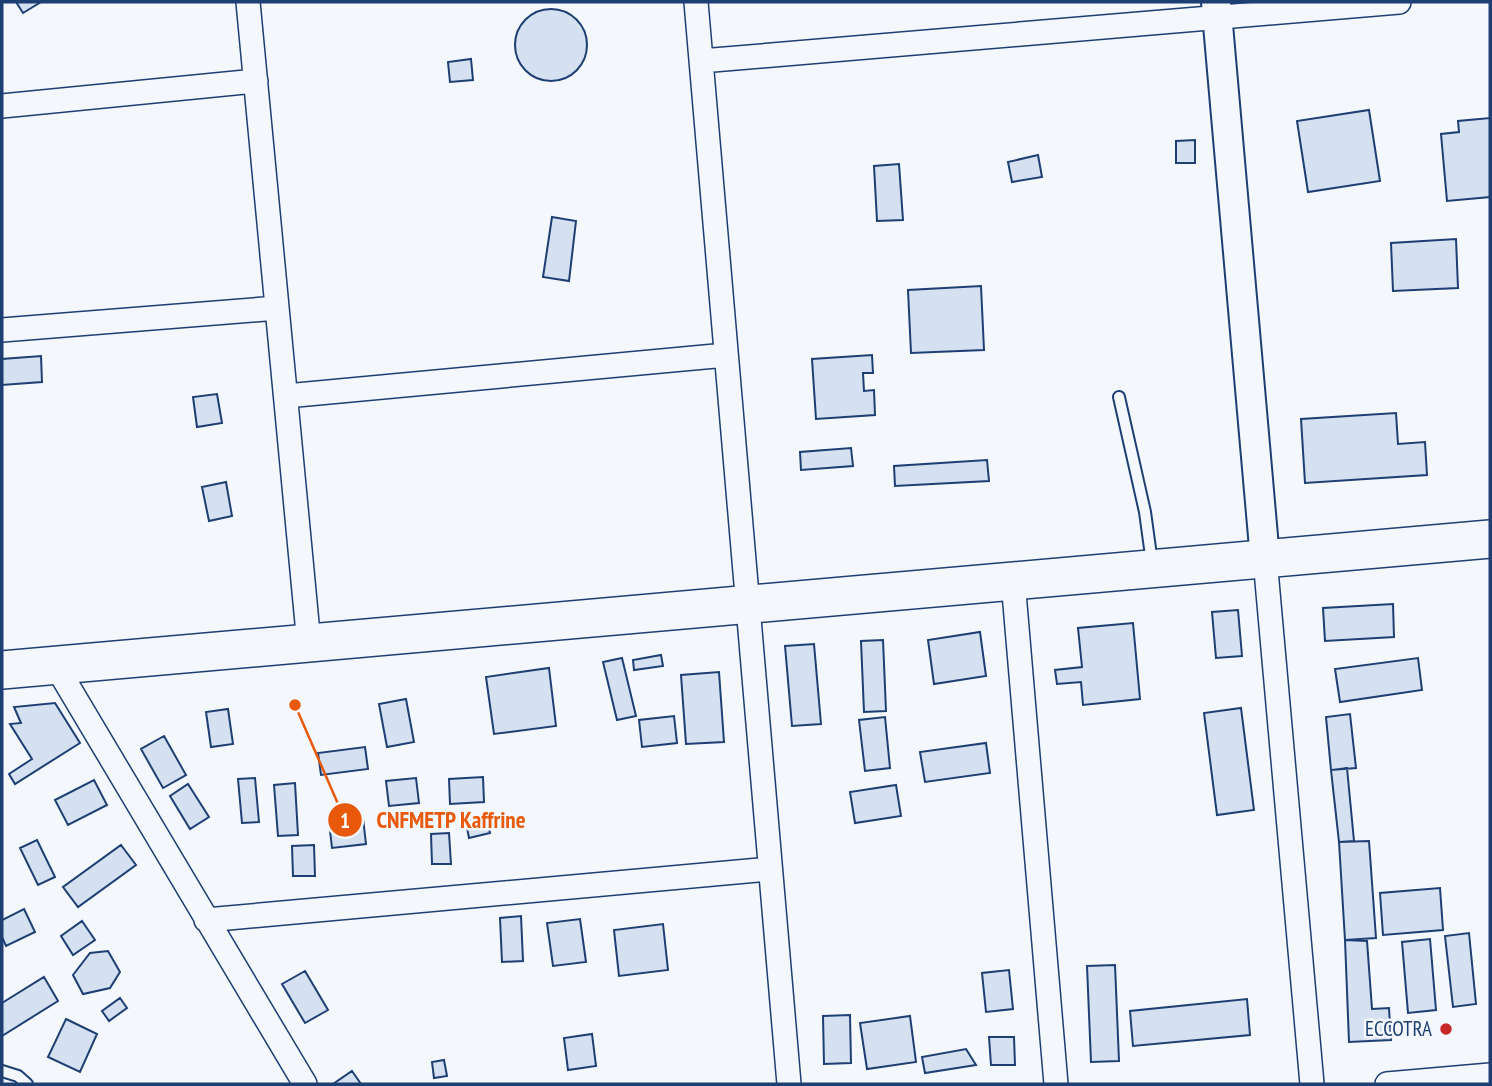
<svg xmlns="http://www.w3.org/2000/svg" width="1492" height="1086" viewBox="0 0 1492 1086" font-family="'PT Sans Narrow',sans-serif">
<rect width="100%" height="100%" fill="#f4f7fb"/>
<path fill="#d5e0f0" stroke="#1d3f73" stroke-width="2" d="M16,2H41L23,13Z
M515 45a36 36 0 1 1 72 0a36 36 0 1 1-72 0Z
M471,59L473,80L450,82L448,62Z
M1369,110L1380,181L1308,192L1297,121Z
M1490,118V197L1447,201L1441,134L1459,132L1458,121Z
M1195,140V163H1176V141Z
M1038,155L1042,177L1012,182L1008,162Z
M899,164L903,220L877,221L874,166Z
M552,217L576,221L569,281L543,277Z
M1456,239L1458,288L1393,291L1391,243Z
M981,286L984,350L911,353L908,290Z
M872,355L873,373H863L864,391L874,390L875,415L816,419L812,359Z
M41,356L42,382L2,385V359Z
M217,394L222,423L197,427L193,397Z
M1396,413L1398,444L1425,442L1427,475L1305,483L1301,419Z
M851,448L853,466L801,470L800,452Z
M987,460L989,481L895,486L894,466Z
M226,482L232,516L209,521L202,487Z
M1393,604L1394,637L1325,641L1323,608Z
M1238,610L1242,656L1216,658L1212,612Z
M1133,623L1140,699L1083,705L1081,682L1057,684L1055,670L1082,667L1078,628Z
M980,632L986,676L934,684L928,640Z
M883,640L886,711L864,712L861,641Z
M814,644L821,724L792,726L785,646Z
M661,655L663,666L634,670L633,660Z
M622,658L636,716L617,720L603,662Z
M1418,658L1422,690L1340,702L1335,669Z
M549,668L556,726L494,734L486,677Z
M719,672L724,742L686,744L681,675Z
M406,699L414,742L387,747L379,704Z
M55,703L80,743L15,784L9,774L32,759L10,724L21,723L14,707Z
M1241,708L1254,810L1217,815L1204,713Z
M228,709L233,744L211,747L206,712Z
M1350,714L1356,768L1331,770L1326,717Z
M674,716L677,743L642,747L639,720Z
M885,717L890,768L865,771L859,720Z
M164,736L186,775L163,788L141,749Z
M986,743L990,773L925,782L920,752Z
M365,747L368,769L321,775L318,753Z
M1347,768L1354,841L1339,842L1331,770Z
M483,777L484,802L450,804L449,779Z
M255,778L259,822L242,823L238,779Z
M416,778L419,803L389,806L386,781Z
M94,780L107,805L68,825L55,800Z
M295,783L298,835L278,836L274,785Z
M188,784L209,817L190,829L170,796Z
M896,785L901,816L855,823L850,792Z
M486,814L490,833L469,838L465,818Z
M363,818L366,844L332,848L329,822Z
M449,833L451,864H432L431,834Z
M37,840L55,877L38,885L20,848Z
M1369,841L1376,938L1345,940L1339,842Z
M121,845L136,865L78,907L63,887Z
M314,845L315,876H293L292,846Z
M1440,888L1443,930L1383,935L1380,893Z
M24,909L35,932L6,946L2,937V920Z
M521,916L523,961L502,962L500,918Z
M580,919L586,962L553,966L547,923Z
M82,921L95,940L73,955L61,936Z
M663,924L668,970L619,976L614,930Z
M1469,933L1476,1004L1453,1007L1445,936Z
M1430,939L1436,1010L1408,1013L1402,942Z
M1345,940L1367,941L1372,1009L1389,1008L1391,1040L1349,1042Z
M108,951L120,972L110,988L83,994L73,975L90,953Z
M1115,965L1119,1061L1091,1062L1087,966Z
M1009,970L1013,1009L986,1012L982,973Z
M305,971L328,1010L305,1023L282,984Z
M44,977L58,1001L2,1036V1003Z
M120,998L127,1008L109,1021L102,1011Z
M1247,999L1250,1035L1133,1046L1130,1011Z
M850,1015L851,1063L824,1064L823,1016Z
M910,1016L916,1062L867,1069L860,1023Z
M66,1019L97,1034L80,1072L48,1057Z
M592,1034L596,1066L568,1070L564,1038Z
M989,1037H1014L1015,1065H991Z
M966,1049L976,1065L925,1073L922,1057Z
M444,1060L447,1076L434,1078L432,1062Z
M352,1071L361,1084H333Z"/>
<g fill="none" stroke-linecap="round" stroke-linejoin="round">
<defs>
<path id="service" d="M1119,397L1145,512L1152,563
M2,1071L18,1076L27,1084"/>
<path id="minor" d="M248,2L309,644
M696,2L789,1084
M701,61L1399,2
M2,106L256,81
M2,330L277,308
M286,396L726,355
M1265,559L1312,1084
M1013,581L1056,1084
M56,666L305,1084
M206,920L770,869
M1387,1084L1490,1075"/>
<path id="tertiary" d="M1216,2L1265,559"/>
<path id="primary" d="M2,670L1490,539"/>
</defs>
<use href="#service" stroke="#1d3f73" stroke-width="14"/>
<use href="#minor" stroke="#1d3f73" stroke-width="26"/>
<use href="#tertiary" stroke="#1d3f73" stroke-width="32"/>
<use href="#primary" stroke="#1d3f73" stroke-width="40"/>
<use href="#service" stroke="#f4f7fb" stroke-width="10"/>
<use href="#minor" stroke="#f4f7fb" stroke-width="23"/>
<use href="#tertiary" stroke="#f4f7fb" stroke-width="28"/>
<use href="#primary" stroke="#f4f7fb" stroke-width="37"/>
</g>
<circle fill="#c62828" stroke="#f4f7fb" stroke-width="2.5" cx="1446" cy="1029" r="7"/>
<g text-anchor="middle" stroke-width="5" stroke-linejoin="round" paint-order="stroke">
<g font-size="21" fill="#1d3f73" stroke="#f4f7fb" text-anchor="end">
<text x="1432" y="1036">ECCOTRA</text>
</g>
</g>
<path fill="none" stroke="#e8590c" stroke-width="2.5" d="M295 705L345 820"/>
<g fill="#e8590c" stroke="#f4f7fb" stroke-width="2.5">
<circle cx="295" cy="705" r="7"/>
<circle cx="345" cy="820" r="18"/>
</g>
<g font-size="21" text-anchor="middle" font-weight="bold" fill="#fff">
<text x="345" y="828">1</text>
</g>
<g font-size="23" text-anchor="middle" font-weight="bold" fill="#e8590c" stroke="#f4f7fb" stroke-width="5" stroke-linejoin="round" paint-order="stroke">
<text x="451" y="828">CNFMETP Kaffrine</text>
</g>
<rect width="1492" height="1086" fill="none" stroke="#1d3f73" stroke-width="7"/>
</svg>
